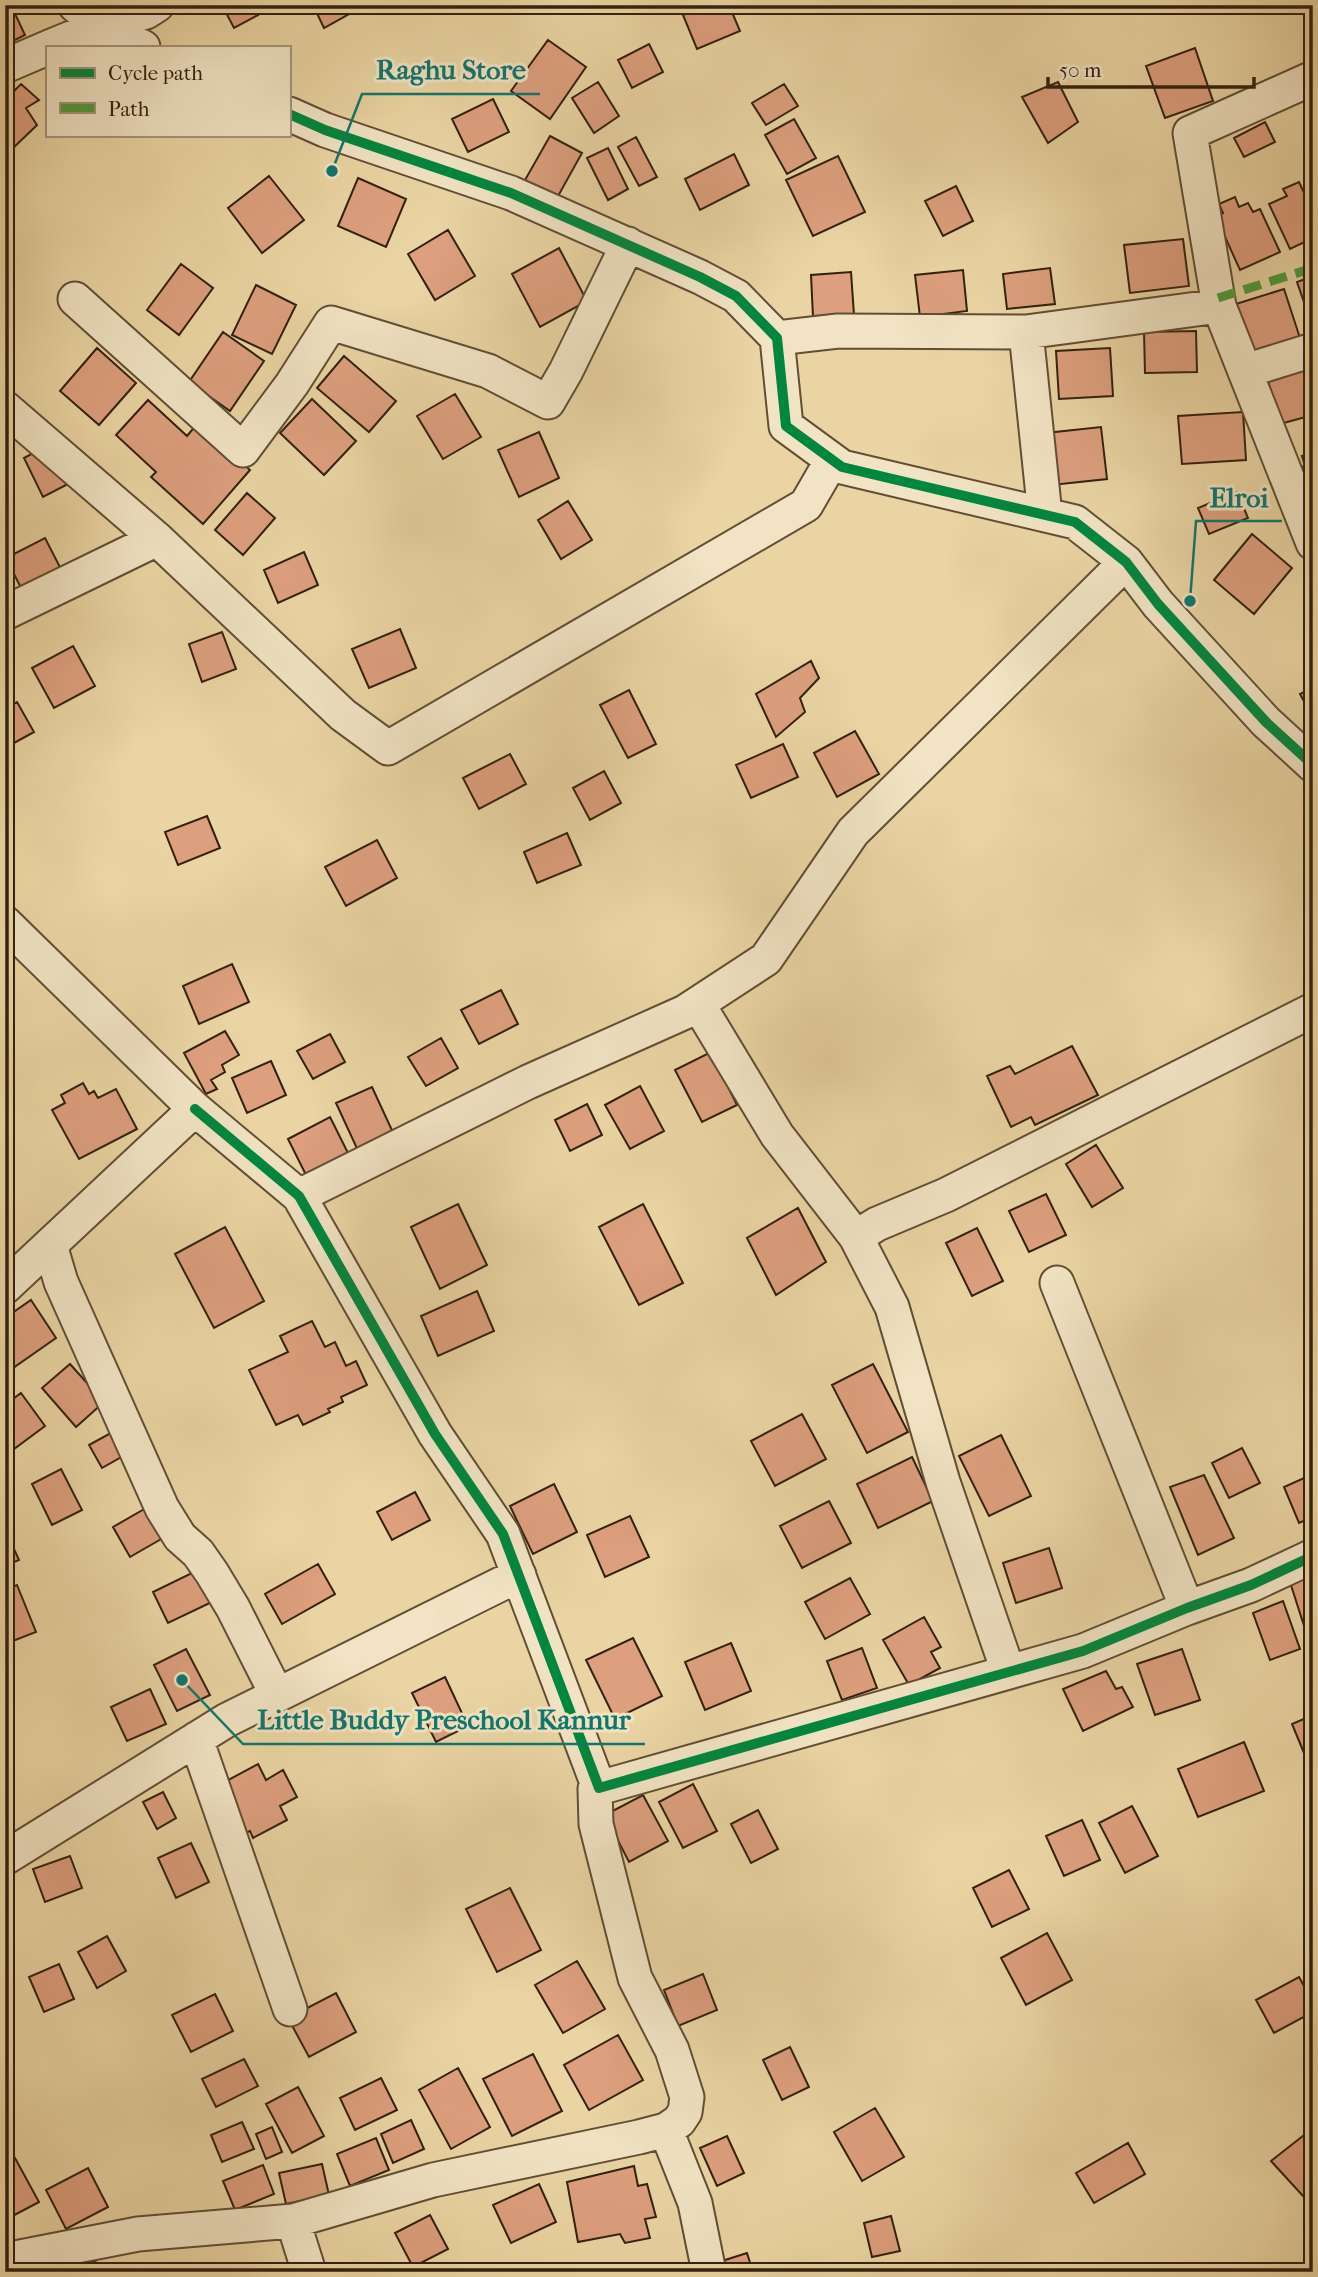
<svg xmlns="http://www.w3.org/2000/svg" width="1318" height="2277" viewBox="0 0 1318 2277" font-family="'IM FELL French Canon',serif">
<rect width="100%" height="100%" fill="#ead4a3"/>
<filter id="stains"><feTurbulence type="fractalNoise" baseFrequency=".00286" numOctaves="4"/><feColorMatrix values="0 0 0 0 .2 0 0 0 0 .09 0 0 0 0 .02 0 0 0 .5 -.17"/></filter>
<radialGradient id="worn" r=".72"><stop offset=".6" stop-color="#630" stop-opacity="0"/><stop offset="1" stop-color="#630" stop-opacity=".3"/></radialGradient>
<path fill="#dd9f7e" stroke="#322110" stroke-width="2" d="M5,5H11L25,35L5,45Z
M222,5H253L258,15L234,28Z
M313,5H344L349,14L324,28Z
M707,5H729L740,31L697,49L683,15Z
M548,40L586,67L550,119L511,91Z
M649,44L663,72L632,88L618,60Z
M1195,48L1213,101L1165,118L1146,66Z
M598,82L619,116L594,133L572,98Z
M1058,82L1078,122L1048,143L1022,97Z
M21,84L39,100L26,108L37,125L10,151L5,146V94L8,97Z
M784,84L798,106L766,125L752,103Z
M493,99L509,132L468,152L452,119Z
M794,119L816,158L787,174L765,135Z
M1265,122L1275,142L1244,157L1234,138Z
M550,136L582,153L557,198L525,180Z
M636,137L657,177L639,186L618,147Z
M608,148L628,189L608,200L587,158Z
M734,154L749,185L700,210L685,179Z
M838,156L865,212L813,236L786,180Z
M269,176L304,220L262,253L228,208Z
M358,178L406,199L386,247L338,226Z
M1299,182L1313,212V217L1309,219L1313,227V238L1290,249L1269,204L1287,196L1283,189Z
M956,186L973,221L943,236L925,201Z
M1235,197L1239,207L1248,203L1253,212L1260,209L1280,252L1240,270L1216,217L1223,213L1219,204Z
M448,230L475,276L435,300L408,254Z
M1183,239L1189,286L1130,293L1124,245Z
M559,248L587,301L540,327L512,274Z
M181,264L213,288L179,335L147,310Z
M1050,268L1055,304L1007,309L1003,274Z
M963,270L967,311L920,317L915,275Z
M851,272L854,315L813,317L811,275Z
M1313,276V324L1312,325L1297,282Z
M256,285L296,305L272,354L232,335Z
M1284,289L1300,338L1252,354L1236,304Z
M1196,331L1197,372L1145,373L1144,332Z
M223,332L264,361L230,411L189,382Z
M97,348L136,383L99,425L60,391Z
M1110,348L1113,396L1059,399L1056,351Z
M344,356L396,401L369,432L317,388Z
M1308,369L1313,386V415L1280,424L1268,381Z
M455,394L481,437L443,459L417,416Z
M312,399L356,441L324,475L280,433Z
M148,400L187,436L198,423L250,470L203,524L151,477L156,472L116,435Z
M1243,412L1246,460L1182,464L1178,416Z
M1101,427L1107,479L1052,485L1046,433Z
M539,432L559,478L519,497L498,450Z
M48,445L68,484L43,497L24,458Z
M1313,453V496L1305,499L1296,469L1305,466L1302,456Z
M1237,492L1248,518L1209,534L1198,508Z
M247,493L275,518L243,555L215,530Z
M568,501L592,540L561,559L538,520Z
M1252,534L1292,568L1254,614L1214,580Z
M45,538L63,573L24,594L6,558Z
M304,552L318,585L278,603L264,570Z
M400,629L416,668L369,688L352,649Z
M222,632L236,669L202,682L189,644Z
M73,646L95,686L54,708L32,668Z
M811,661L819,678L800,698L805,712L776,737L756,694Z
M1313,688V718L1300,694Z
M629,690L656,744L628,758L600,705Z
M17,702L34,732L5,748V709Z
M855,731L879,774L837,797L814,753Z
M783,744L798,777L751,798L736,765Z
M510,754L526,784L479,809L463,778Z
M604,771L621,803L590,820L573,788Z
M207,816L220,848L178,865L165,832Z
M567,833L581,865L537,883L524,852Z
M377,840L397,878L346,906L325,867Z
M232,964L249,1002L199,1024L183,986Z
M501,990L518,1024L479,1044L461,1010Z
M225,1031L239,1055L222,1065L225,1072L211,1080L217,1089L206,1094L184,1053Z
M330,1034L345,1062L313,1079L297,1051Z
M441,1038L458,1068L426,1086L408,1057Z
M1072,1046L1098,1095L1035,1125L1031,1117L1011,1127L987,1076L1010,1066L1015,1074Z
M711,1052L737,1105L702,1122L675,1070Z
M271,1061L286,1095L247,1113L232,1078Z
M83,1083L89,1094L94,1091L98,1098L116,1089L137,1129L79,1159L52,1110L65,1103L61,1095Z
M640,1086L664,1131L630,1149L605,1105Z
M372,1087L396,1139L360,1155L336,1103Z
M587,1104L602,1135L570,1151L555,1120Z
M330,1117L350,1157L308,1179L288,1139Z
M1096,1145L1123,1188L1092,1207L1066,1164Z
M1046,1194L1066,1235L1029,1252L1009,1211Z
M458,1204L487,1265L440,1289L411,1227Z
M643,1204L683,1283L639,1305L599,1227Z
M798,1208L826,1262L776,1295L747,1238Z
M225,1227L264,1301L214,1328L175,1254Z
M977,1228L1003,1281L972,1296L946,1243Z
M477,1291L494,1331L438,1356L421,1316Z
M31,1300L56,1338L13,1368L5,1357V1318Z
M312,1321L325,1347L335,1342L346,1366L356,1361L367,1385L341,1397L343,1402L328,1409L330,1412L303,1425L298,1415L276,1425L249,1370L288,1352L280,1336Z
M70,1364L104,1402L76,1427L42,1388Z
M873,1364L908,1432L867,1453L832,1385Z
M21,1393L45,1426L14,1449L5,1436V1405Z
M802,1414L826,1459L775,1486L751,1441Z
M118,1429L130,1452L102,1468L89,1445Z
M1001,1435L1031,1496L989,1516L959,1456Z
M1242,1448L1260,1483L1229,1498L1212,1463Z
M912,1457L933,1501L878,1528L857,1484Z
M61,1469L82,1510L52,1525L32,1484Z
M1313,1474V1517L1299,1523L1284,1487Z
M1204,1475L1234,1538L1198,1555L1170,1487Z
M554,1484L577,1532L533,1554L510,1506Z
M415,1492L430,1520L392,1540L377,1512Z
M829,1501L851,1543L802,1568L780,1526Z
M146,1508L163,1538L130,1557L113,1527Z
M630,1516L649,1557L605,1577L587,1535Z
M5,1529L19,1560L5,1566Z
M1049,1548L1062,1588L1016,1603L1003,1563Z
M318,1564L335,1594L282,1624L265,1594Z
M198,1570L214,1601L168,1623L153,1592Z
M1313,1571V1634L1307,1635L1289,1579Z
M850,1578L870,1614L825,1639L805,1602Z
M17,1585L36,1632L5,1644V1590Z
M1283,1601L1300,1649L1270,1660L1253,1613Z
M924,1617L941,1647L931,1652L940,1668L909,1685L883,1640Z
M633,1638L662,1696L615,1719L586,1660Z
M731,1643L751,1691L705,1710L685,1662Z
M862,1648L877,1688L842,1700L827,1661Z
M186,1649L210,1695L177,1711L154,1665Z
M1182,1649L1200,1700L1155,1715L1137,1664Z
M1106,1671L1116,1689L1122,1687L1133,1707L1083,1731L1063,1689Z
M445,1677L468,1726L436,1742L412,1693Z
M150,1689L166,1724L127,1741L111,1707Z
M1313,1715V1769L1311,1770L1292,1724Z
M1244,1742L1264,1791L1198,1817L1178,1769Z
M258,1764L266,1780L283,1770L297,1797L280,1806L287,1820L253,1838L250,1831L245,1833L219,1785Z
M693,1784L717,1831L683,1848L659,1802Z
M163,1792L176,1818L157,1829L143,1802Z
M643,1795L668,1841L629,1862L605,1815Z
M1132,1806L1158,1856L1125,1873L1099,1823Z
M758,1810L778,1849L751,1863L731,1824Z
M1082,1820L1100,1860L1064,1876L1046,1836Z
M191,1843L209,1882L176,1898L158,1858Z
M70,1856L82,1888L45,1902L33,1869Z
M1009,1870L1029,1909L992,1927L973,1888Z
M510,1888L541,1950L497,1972L466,1909Z
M1047,1933L1072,1980L1026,2005L1001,1958Z
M107,1936L126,1971L97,1988L78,1952Z
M577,1961L605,2009L563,2033L535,1985Z
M59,1964L74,1999L44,2012L29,1977Z
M703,1974L717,2010L678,2026L664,1990Z
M1299,1977L1313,2002V2012L1274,2033L1256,2000Z
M336,1993L356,2032L309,2057L288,2018Z
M215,1994L233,2031L191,2052L172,2015Z
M618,2035L643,2080L589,2110L564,2065Z
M790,2047L809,2087L782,2100L763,2060Z
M533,2054L562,2111L512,2136L483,2079Z
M244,2059L258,2086L216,2107L202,2079Z
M458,2068L490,2127L451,2149L419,2090Z
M381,2078L397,2110L355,2130L340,2098Z
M298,2087L324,2136L292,2153L266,2104Z
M875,2108L904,2157L862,2181L834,2132Z
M411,2120L424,2149L393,2163L381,2134Z
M242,2122L254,2149L222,2162L211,2135Z
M272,2127L282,2152L266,2159L256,2134Z
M1313,2128V2207L1271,2161Z
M727,2136L744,2173L717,2186L700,2148Z
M376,2138L389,2170L350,2186L337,2154Z
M1128,2143L1145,2174L1094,2203L1076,2173Z
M15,2158L39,2202L5,2220V2163Z
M322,2164L329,2195L286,2204L279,2173Z
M263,2165L274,2194L235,2210L223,2181Z
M634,2166L638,2186L647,2184L656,2217L645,2219L650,2238L625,2243L620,2234L578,2242L567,2182Z
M88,2168L108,2207L66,2229L46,2190Z
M539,2184L556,2222L511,2243L493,2205Z
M430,2215L448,2249L413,2267L395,2233Z
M891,2216L900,2251L872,2257L864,2223Z
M747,2253L753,2272H726L722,2261Z
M95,2261L101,2272H73Z"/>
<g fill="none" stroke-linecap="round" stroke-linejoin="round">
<defs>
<path id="minor" d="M75,5L100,26L143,47
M49,47L100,26L146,12L157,5
M5,66L47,48
M289,114L325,130L511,193L700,277L736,296L777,338L786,426L842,467L1075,522L1126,562L1158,604L1266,722L1313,765
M75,299L243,450L292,384L331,323L488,371L548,402L566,371L628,244
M1219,306L1190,133L1313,78
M777,338L838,331L1026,332
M1245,371L1313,350
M5,408L157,539L5,613
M1045,515L1026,332L1219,306L1313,543
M157,539L343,715L388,748L806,505L832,460
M5,923L195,1109L5,1287
M698,1004L777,1135L856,1237
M195,1109L299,1196L435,1434L503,1534L599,1788L1083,1651L1187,1608L1251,1585L1313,1556
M299,1196L528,1082L685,1012L766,959L853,832L1126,562
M50,1245L61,1282L162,1508L180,1537L198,1553L212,1573L233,1608L277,1695
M1057,1283L1187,1608
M1008,1671L943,1482L892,1307L856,1237L877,1224L946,1195L1313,1010
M196,1739L290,2009
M5,1858L227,1720L519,1575
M666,2130L695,2203L709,2272
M293,2221L309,2272
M5,2260L138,2234L293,2221L433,2180L639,2137L666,2130L679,2121L685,2112L687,2097L672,2050L635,1978L596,1824L595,1789L599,1788"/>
</defs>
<use href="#minor" stroke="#604e35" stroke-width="37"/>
<use href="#minor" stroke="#f1e3c3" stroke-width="33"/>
<path stroke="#509b3c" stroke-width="9" stroke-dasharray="18 9" stroke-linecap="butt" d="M1218,298L1313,268"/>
<defs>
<path id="cycleway" d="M289,114L325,130L511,193L700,277L736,296L777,338L786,426L842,467L1075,522L1126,562L1158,604L1266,722L1313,765
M195,1109L299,1196L435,1434L503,1534L599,1788L1083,1651L1187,1608L1251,1585L1313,1556"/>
</defs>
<use href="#cycleway" stroke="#f1e3c3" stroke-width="15"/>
<use href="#cycleway" stroke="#00873e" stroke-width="10"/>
</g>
<path fill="none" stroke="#0f766e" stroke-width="2.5" d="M332 171L362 94H540M1190 601L1196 521H1282M182 1680L243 1744H645"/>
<g fill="#0f766e" stroke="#f1e3c3" stroke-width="2.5">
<circle cx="332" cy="171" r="7"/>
<circle cx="1190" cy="601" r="7"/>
<circle cx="182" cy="1680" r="7"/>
</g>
<g font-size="28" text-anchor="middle" font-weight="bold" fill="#0f766e" stroke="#f1e3c3" stroke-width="6" stroke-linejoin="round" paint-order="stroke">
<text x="451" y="79">Raghu Store</text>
<text x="1239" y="507">Elroi</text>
<text x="444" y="1729">Little Buddy Preschool Kannur</text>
</g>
<rect width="1318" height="2277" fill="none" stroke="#ead4a3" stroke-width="28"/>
<rect x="7" y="7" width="1304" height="2263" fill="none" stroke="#322110" stroke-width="3.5"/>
<rect x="14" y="14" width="1290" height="2249" fill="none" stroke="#322110" stroke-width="2"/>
<rect x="46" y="46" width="245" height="91" fill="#f1e3c3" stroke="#a5957b" stroke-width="2"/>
<rect x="60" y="68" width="35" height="10" fill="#00873e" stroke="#a5957b" stroke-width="2"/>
<text x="108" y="80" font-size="21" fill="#322110">Cycle path</text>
<rect x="60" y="103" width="35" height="10" fill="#509b3c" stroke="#a5957b" stroke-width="2"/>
<text x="108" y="116" font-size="21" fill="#322110">Path</text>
<path d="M1048 77v10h206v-10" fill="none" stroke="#322110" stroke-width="3.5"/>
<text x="1059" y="77" font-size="21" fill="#322110" stroke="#f1e3c3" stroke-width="5" paint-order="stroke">50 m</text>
<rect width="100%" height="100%" filter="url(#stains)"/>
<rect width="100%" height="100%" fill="url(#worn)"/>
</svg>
